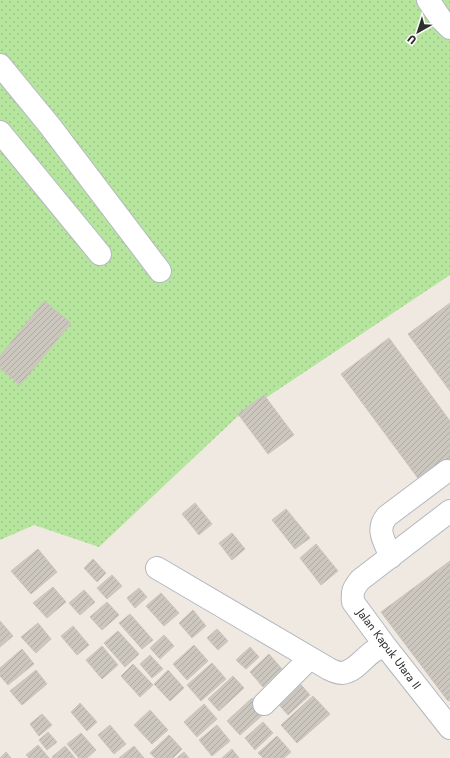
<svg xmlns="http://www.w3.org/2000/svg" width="450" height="758" viewBox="0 0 450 758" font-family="Jost,sans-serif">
<defs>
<pattern id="grass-dots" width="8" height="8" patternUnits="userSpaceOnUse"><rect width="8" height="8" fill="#b6e59e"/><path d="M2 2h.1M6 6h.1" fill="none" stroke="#9dc588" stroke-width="1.8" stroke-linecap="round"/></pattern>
<pattern id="building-hatch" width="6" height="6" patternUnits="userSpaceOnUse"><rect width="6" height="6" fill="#cbc7bf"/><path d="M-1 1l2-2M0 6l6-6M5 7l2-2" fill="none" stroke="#afaba4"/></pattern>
</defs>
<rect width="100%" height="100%" fill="#efe9e1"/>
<path fill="url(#grass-dots)" d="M0,0H450V275L237,417L99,547L34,525L0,540Z"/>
<path fill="url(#building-hatch)" stroke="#cbc5ba" d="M44,301L71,323L20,385L0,368V356Z
M450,303V391L408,334Z
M389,338L450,421V459L420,481L341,374Z
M264,395L294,435L268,454L238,414Z
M195,503L212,524L199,535L182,514Z
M286,509L310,538L295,549L272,520Z
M232,533L245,549L232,560L219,543Z
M316,544L338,571L321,585L300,558Z
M38,549L57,572L31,594L11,571Z
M93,559L106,573L97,582L84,568Z
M450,561V700L448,701L381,612Z
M112,575L122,586L107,599L97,588Z
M53,587L66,602L47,618L33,603Z
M139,588L147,597L135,608L127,598Z
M84,590L95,602L80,615L69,603Z
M161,593L179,613L164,626L146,606Z
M107,602L119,615L102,630L90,617Z
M193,610L206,626L192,638L179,623Z
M130,614L153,640L142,649L119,623Z
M0,621L13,636L0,647Z
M38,623L51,639L36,653L21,637Z
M73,626L89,645L77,655L61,636Z
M217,629L228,641L218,650L207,638Z
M118,631L139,654L125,667L104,643Z
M164,635L174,646L160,659L150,648Z
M194,645L208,661L187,680L173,664Z
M102,646L118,665L102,679L86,660Z
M250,647L259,657L246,669L236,660Z
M22,649L34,664L8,685L0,676V668Z
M269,654L282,669L263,687L250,672Z
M150,655L163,669L152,678L140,664Z
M212,663L226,679L201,701L187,685Z
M133,664L153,685L140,697L121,676Z
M36,670L47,684L22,705L10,691Z
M168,670L184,688L170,701L154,684Z
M233,676L244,688L219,711L208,699Z
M295,678L310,695L288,715L273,698Z
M313,696L330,714L297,743L281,725Z
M252,698L266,712L240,735L227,721Z
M80,703L97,722L87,731L71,712Z
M204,704L217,719L197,737L184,722Z
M150,710L168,730L152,744L134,725Z
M42,714L52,725L39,736L30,724Z
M263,722L273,733L255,750L245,738Z
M110,725L126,744L114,754L98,735Z
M217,725L230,741L212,756L199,740Z
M48,732L57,742L47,750L39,740Z
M81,733L96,750L87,758H79L67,744Z
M169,735L182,749L173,758H155L150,753Z
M277,736L291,752L284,758H263L258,753Z
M38,745L49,758H29L26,755Z
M65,746L75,758H53L52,757Z
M134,746L144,758H119Z
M232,749L239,758H222Z
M6,752L11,758H0Z
M184,752L189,758H177Z"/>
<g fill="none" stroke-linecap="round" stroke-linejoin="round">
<defs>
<path id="minor" d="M428,0L441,19L450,28
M0,65L50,126L160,271
M0,132L100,254
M450,511L360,580C353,589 352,591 353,602L386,647L450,728
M391,557C385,542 375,530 387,516L447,471
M157,568L329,669C333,671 338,673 342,673C360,671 367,648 386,647
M264,704L310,658"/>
</defs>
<use href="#minor" stroke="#b4b7c1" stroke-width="24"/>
<use href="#minor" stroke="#fff" stroke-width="22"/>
</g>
<g text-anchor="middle" stroke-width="4" stroke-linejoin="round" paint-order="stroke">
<g font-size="12" fill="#2e2e2e" stroke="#fff">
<text transform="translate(389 649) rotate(53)" y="4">Jalan Kapuk Utara II</text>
</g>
</g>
<g transform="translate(418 32) rotate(219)" stroke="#ffffff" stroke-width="3" paint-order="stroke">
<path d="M0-3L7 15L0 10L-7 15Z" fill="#2e2e2e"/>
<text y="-6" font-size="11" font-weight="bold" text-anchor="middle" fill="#2e2e2e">U</text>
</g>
</svg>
